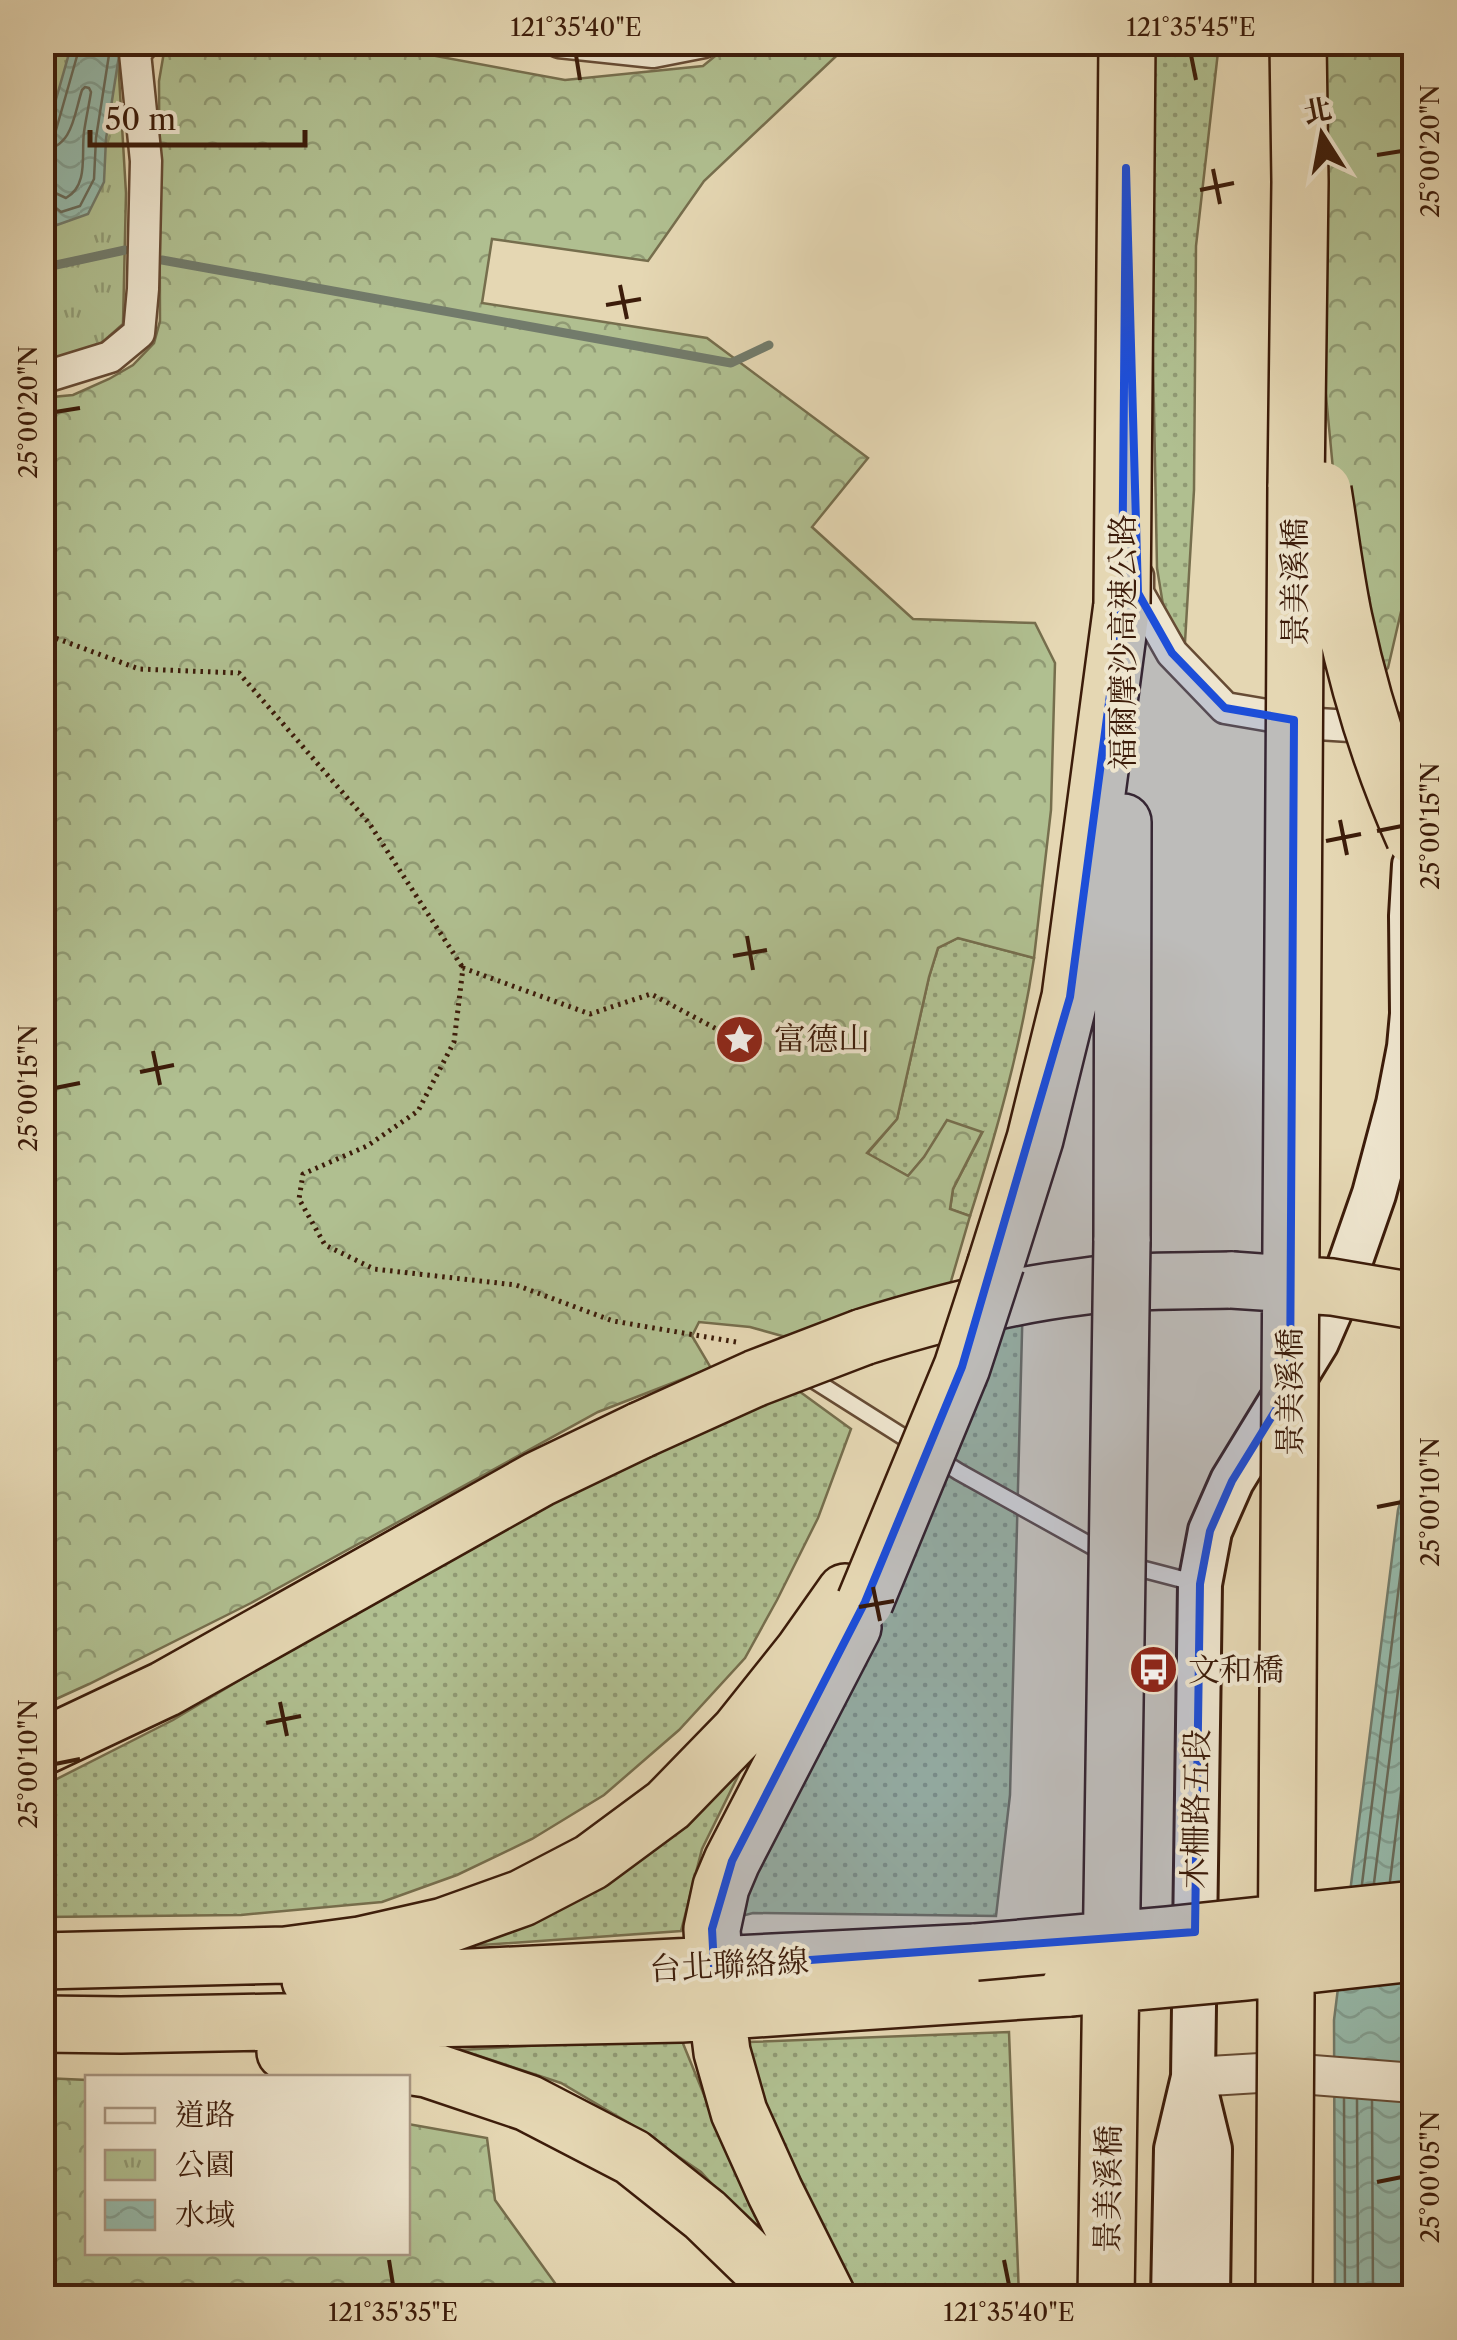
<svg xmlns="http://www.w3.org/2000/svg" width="1457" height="2340" viewBox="0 0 1457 2340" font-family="'Libre Caslon Text','Noto Serif TC',serif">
<defs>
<pattern id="grass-dots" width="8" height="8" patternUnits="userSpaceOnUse" patternTransform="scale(2.5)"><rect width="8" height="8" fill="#b0bf90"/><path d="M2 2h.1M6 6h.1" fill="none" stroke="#909a74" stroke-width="1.8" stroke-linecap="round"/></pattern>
<pattern id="forest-crowns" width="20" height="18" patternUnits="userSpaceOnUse" patternTransform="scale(2.5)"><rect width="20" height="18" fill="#b0bf90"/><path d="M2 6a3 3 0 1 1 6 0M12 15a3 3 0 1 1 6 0" fill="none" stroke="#909a74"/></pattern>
<pattern id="park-tufts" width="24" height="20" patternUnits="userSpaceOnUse" patternTransform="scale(2.5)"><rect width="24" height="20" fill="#b0bf90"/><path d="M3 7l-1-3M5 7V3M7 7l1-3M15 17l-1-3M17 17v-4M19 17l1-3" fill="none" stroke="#909a74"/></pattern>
<pattern id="water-waves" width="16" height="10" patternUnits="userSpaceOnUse" patternTransform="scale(2.5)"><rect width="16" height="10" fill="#96baab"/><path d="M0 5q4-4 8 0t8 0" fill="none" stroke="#829f92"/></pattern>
</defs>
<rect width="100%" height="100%" fill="#e5d7b3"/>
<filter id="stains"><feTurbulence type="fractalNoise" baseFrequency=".002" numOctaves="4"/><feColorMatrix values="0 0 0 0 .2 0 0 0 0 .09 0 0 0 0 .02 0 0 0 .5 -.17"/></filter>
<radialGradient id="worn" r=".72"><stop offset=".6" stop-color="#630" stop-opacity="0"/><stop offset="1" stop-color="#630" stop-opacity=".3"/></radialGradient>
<path fill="url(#grass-dots)" stroke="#766e4d" stroke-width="2.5" d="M1152,43H1219L1196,246L1194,490L1185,642L1164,611L1157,568L1151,252Z
M958,938L1034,958C1021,1046 997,1131 970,1216L950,1209L953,1189L982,1133L924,1157L908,1176L867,1154L897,1119L929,977L938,948Z
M1024,1256L1010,1795L996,1916L753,1913L734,1918Z
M792,1386L851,1429L818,1518L777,1600L745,1658L679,1730L604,1795L532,1839L457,1875L382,1902L241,1915L43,1917V1786L173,1720L333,1624L420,1565Z
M740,1772L702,1849L681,1931L468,1946L656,1841Z
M1009,2032L1019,2297H848L771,2126L748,2042Z
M682,2041L713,2117L785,2265L701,2172L629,2123L561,2083L461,2050L573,2043Z"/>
<path fill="url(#forest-crowns)" stroke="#766e4d" stroke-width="2.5" d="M176,43H366L565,80L703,66L731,43H850L704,181L648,261L492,239L482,303L707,338L868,458L812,527L913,619L1035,623L1055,663L1051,810L1034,958L958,938L938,948L929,977L897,1119L867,1153L908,1176L924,1157L947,1120L982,1132L953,1189L950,1209L970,1216L947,1295L800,1341L750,1327L699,1322L692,1336L711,1368L598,1412L251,1603L89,1684L43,1705L42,398L73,395L109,379L133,365L154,343L160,321L159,81L164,52Z
M1320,43H1414V234L1412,256L1414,258V502L1409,577L1388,668L1375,683L1337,511L1322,354Z
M43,2078L87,2080L88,2252H408V2124L487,2138L495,2200L565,2297H43Z"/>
<path fill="url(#park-tufts)" stroke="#766e4d" stroke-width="2.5" d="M43,43H120L118,59L126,193L123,324L97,347L43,363Z"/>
<path fill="url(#water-waves)" stroke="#727b6b" stroke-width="2.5" d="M72,43H121L106,139L104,182L88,214L57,225L43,209V145Z
M1414,1454V2297L1335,2298L1334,2020L1398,1510Z"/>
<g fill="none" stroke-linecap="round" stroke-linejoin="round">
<path stroke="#696b5a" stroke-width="2.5" d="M42,138L51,136L56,130L81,42
M42,150C73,148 74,114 82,90L85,87L89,88L91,92C89,105 86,118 84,132C81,154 89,185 66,198L51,191H42
M42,203L51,204L61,212L80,206L94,179L96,138L111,42
M1390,1881L1414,1686
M1374,1883L1414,1562
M1362,1884L1408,1513L1414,1490
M1344,2099L1345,2298
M1357,2100L1358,2298
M1372,2101L1373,2298"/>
<path stroke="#727b6b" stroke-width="9" d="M162,260L731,363L769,345
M42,268L125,250"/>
<defs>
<path id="service" d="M804,1374L959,1472L1106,1554
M1127,1565L1196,1583"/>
<path id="minor" d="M559,42L653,52L704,42
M42,378L110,357L139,333L143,289L146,161L135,53L145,42
M1138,576V593L1172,653L1225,708L1318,724L1414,730"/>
<path id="tertiary" d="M1193,2077L1275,2072L1414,2083"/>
<path id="secondary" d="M1195,2087L1210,2149L1208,2298
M1173,2298L1176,2149L1193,2077L1200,1584L1210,1531L1232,1481L1317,1342L1344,1280L1374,1194L1398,1104L1409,1047L1412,1014L1411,916L1414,865"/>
<path id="motorway" d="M1296,487L1300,182L1298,42
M1122,1241L1123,822
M996,1263L1035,1139L1070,997L1122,604
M863,1337C933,1315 1005,1296 1079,1287C1129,1280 1181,1281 1232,1280
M42,1747L165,1689L539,1479L641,1430
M42,1961L286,1955L360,1945L444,1926L522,1898L591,1862L668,1805L739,1732L802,1653L845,1592
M310,1980L431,1979L976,1952
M42,2024L121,2025L681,2014L1069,1988
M285,2052L318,2053L427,2069L528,2103L632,2157L705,2215L768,2276L785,2298
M828,2298L775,2192L739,2112L722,2052L717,2012L712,1929L721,1887L732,1861L853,1627"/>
</defs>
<use href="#service" stroke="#664b34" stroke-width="20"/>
<use href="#minor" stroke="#664b34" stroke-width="35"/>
<use href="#tertiary" stroke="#664b34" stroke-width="42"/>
<use href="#secondary" stroke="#3c1c0a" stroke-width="48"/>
<use href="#motorway" stroke="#3c1c0a" stroke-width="60"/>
<path stroke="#3c1c0a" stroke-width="5" stroke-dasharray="2.5 5" stroke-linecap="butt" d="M42,633L139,669L239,673L369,823L463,968
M736,1342L613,1321L516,1285L374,1269L325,1245L299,1199L303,1174L367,1146L418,1111L454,1042L463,968L590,1014L651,994L739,1041"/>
<use href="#service" stroke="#eee5ce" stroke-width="15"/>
<use href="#minor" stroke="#eee5ce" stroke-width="30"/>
<use href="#tertiary" stroke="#eee5ce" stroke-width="38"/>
<use href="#secondary" stroke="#eee5ce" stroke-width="42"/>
<use href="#motorway" stroke="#e5d7b3" stroke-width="55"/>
<defs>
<path id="motorway-bridge" d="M1323,490C1330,533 1335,576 1344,619C1360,694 1383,768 1414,837
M1122,604L1127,42
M1232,1280L1332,1287L1414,1301
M641,1430L756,1378L863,1337
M865,1602L962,1367L996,1263
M976,1952L1168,1935L1414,1909
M1069,1988L1245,1972L1414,1953
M1106,2298L1122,1241
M1284,2298L1296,487"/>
</defs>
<use href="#motorway-bridge" stroke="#3c1c0a" stroke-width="60" stroke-linecap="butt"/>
<use href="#motorway-bridge" stroke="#e5d7b3" stroke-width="55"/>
</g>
<path fill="#1d4ed8" fill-opacity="0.2" stroke="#1d4ed8" stroke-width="8" stroke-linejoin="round" d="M1126,168L1138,593L1172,653L1225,708L1294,720L1290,1387L1232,1481L1210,1531L1200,1584L1195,1932L714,1967L712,1929L732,1861L865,1602L962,1367L1070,997L1122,604Z"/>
<path fill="none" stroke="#3c1c0a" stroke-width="4" d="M576,55L580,80M1191,55L1196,80M1377,155L1402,151M1213,169L1220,204M1200,190L1234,183M620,285L627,319M606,305L641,299M55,412L80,408M1340,820L1347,855M1377,831L1402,826M1326,841L1361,834M747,936L753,970M733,956L767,950M153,1051L160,1085M140,1072L174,1065M55,1088L80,1083M1377,1507L1402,1502M873,1587L880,1621M859,1607L894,1601M280,1702L287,1736M266,1723L301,1716M55,1764L80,1759M1377,2182L1402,2177M389,2260L393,2285M1004,2260L1009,2285"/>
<defs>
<symbol id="sight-disc" viewBox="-11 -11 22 22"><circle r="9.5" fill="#8f2418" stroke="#eee5ce"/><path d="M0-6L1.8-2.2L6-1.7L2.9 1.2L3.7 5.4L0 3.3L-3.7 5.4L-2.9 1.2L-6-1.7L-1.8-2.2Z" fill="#fff"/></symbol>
<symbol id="bus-disc" viewBox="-11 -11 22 22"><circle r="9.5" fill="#8f2418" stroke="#eee5ce"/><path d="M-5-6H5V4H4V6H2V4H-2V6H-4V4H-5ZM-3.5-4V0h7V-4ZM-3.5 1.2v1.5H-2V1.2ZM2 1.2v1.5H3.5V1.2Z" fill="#fff"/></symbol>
</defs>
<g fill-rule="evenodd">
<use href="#sight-disc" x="712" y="1012" width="55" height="55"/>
<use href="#bus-disc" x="1126" y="1642" width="55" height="55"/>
</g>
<g text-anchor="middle" stroke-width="8" stroke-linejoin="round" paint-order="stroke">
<g font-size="32" fill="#3c1c0a" stroke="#eee5ce">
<text transform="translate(1295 582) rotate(-90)" y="11">景美溪橋</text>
<text transform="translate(1123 642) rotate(-90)" y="11">福爾摩沙高速公路</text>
<text transform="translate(1290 1392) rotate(-90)" y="11">景美溪橋</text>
<text transform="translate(1196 1809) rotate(-89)" y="11">木柵路五段</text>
<text transform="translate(729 1965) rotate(-3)" y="11">台北聯絡線</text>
<text transform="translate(1108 2189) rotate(-89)" y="11">景美溪橋</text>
</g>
<g font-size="32" fill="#3c1c0a" stroke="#eee5ce" text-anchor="start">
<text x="774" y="1050">富德山</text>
<text x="1188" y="1681">文和橋</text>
</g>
</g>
<rect width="1457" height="2340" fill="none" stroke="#e5d7b3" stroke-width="110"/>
<rect x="85" y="2075" width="325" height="180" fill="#eee5ce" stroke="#a79580" stroke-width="2.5"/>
<rect x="105" y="2108" width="50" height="15" fill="#eee5ce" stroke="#a79580" stroke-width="2.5"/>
<text x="175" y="2125" font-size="30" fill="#3c1c0a">道路</text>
<rect x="105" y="2150" width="50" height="30" fill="url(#park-tufts)" stroke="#a79580" stroke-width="2.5"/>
<text x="175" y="2175" font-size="30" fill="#3c1c0a">公園</text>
<rect x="105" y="2200" width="50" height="30" fill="url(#water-waves)" stroke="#a79580" stroke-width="2.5"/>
<text x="175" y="2225" font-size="30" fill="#3c1c0a">水域</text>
<g transform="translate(1322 135) rotate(349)" stroke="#eee5ce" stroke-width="8" paint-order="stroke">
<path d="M0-8L18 38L0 25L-18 38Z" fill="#3c1c0a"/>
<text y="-15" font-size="28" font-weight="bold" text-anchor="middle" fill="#3c1c0a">北</text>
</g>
<path d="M90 130v15h215v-15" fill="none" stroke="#3c1c0a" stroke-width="5"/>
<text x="105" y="130" font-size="30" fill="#3c1c0a" stroke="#eee5ce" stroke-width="8" paint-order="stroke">50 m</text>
<rect x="55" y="55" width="1347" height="2230" fill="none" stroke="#3c1c0a" stroke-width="4"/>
<g font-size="25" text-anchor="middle" fill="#3c1c0a">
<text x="576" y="36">121°35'40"E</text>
<text x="1191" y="36">121°35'45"E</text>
<text transform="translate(1430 151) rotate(-90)" y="9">25°00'20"N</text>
<text transform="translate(28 412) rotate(-90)" y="9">25°00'20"N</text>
<text transform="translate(1430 826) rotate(-90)" y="9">25°00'15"N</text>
<text transform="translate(28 1088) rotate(-90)" y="9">25°00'15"N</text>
<text transform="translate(1430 1502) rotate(-90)" y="9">25°00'10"N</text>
<text transform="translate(28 1764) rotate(-90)" y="9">25°00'10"N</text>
<text transform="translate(1430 2177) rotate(-90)" y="9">25°00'05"N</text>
<text x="393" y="2321">121°35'35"E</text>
<text x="1009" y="2321">121°35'40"E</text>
</g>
<rect width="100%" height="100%" filter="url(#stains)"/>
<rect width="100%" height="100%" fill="url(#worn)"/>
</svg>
